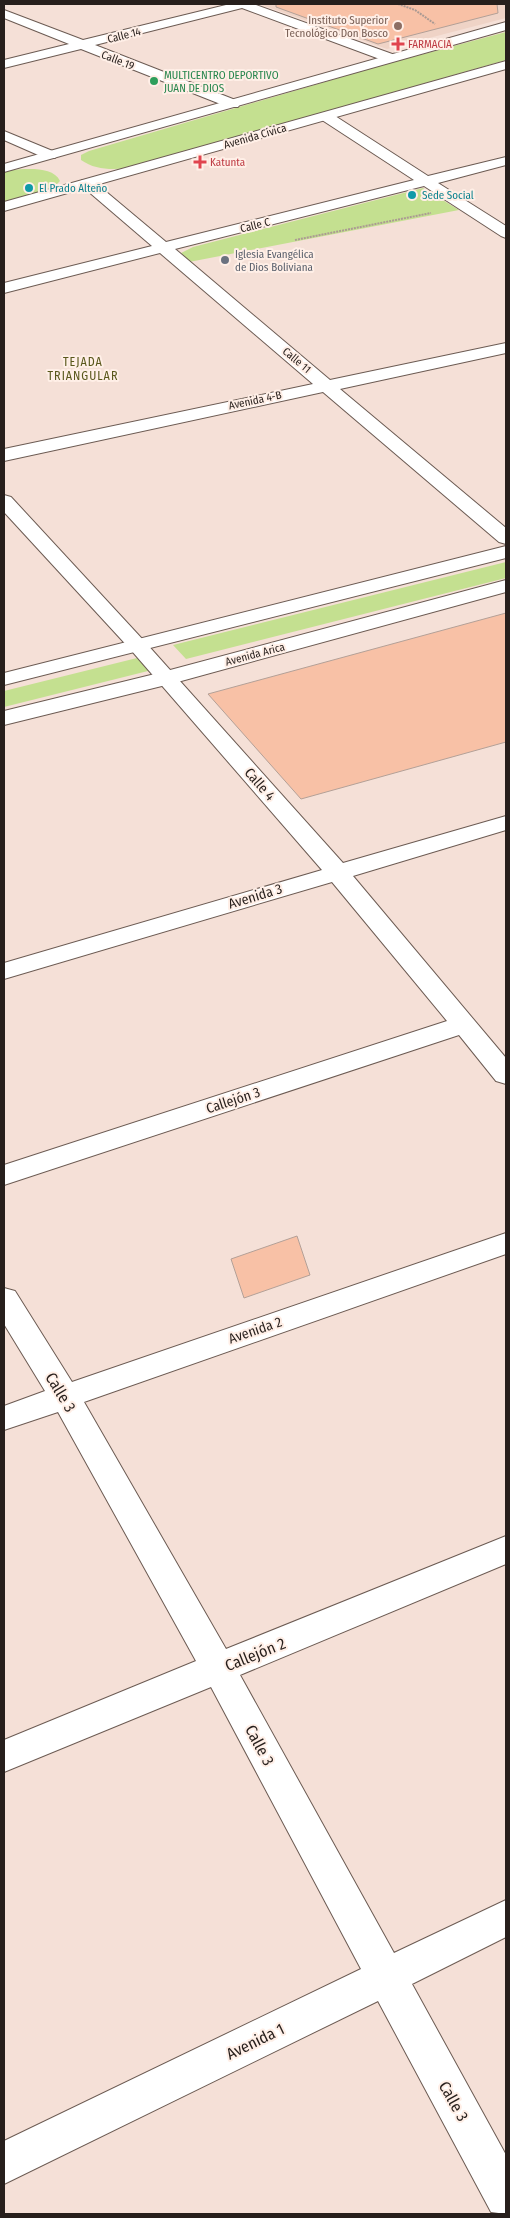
<svg xmlns="http://www.w3.org/2000/svg" width="510" height="2218" viewBox="0 0 510 2218" font-family="'Fira Sans Condensed',sans-serif">
<rect width="100%" height="100%" fill="#f5e0d7"/>
<path fill="#efd3c6" d="M259,4H506V18L387,49Z"/>
<path fill="#c4e090" d="M506,32V60L129,168C112,170 95,170 81,160V155L89,151L379,66Z
M12,170C26,169 53,166 60,181L50,191L4,203V172Z
M423,188L459,210L189,262L181,253L193,247Z
M506,562V578L186,659L173,645Z
M137,658L152,661L148,671L4,707V691Z"/>
<path fill="#f8c1a6" stroke="#b3a097" d="M276,4H497L498,13L378,44L276,7Z
M506,613V742L301,799L208,694Z
M297,1236L310,1275L244,1298L231,1259Z"/>
<g fill="none" stroke-linecap="round" stroke-linejoin="round">
<defs>
<path id="street" d="M230,4H253L395,55L397,58L390,62L385,61L242,8L95,45L238,101L240,104L238,107H228L81,49L4,68V60L69,44L4,18V10L83,40Z
M327,113L332,114L428,176L506,157V165L438,183L506,226V238L501,236L424,186L175,249L330,380L506,343V353L340,389L506,528V544L499,542L323,392L4,461V449L313,384L160,253L4,293V283L152,246L82,186L80,183L82,180H92L166,242L414,180L322,120L320,117Z
M4,131L55,152L57,155L55,158H45L4,140Z
M4,495L11,497L145,642L343,863L506,816V830L353,876L506,1058V1084L496,1081L459,1035L4,1185V1165L447,1021L332,882L4,979V963L322,870L131,650L4,512Z
M506,1233V1254L84,1402L226,1649L506,1536V1564L240,1675L394,1953L506,1900V1937L412,1984L506,2155V2214L491,2212L378,2001L4,2184V2141L361,1969L211,1687L4,1772V1740L196,1661L58,1412L4,1430V1406L45,1391L4,1324V1288L15,1291L72,1382Z"/>
<path id="secondary" d="M506,546V558L4,685V673Z
M506,580V592L174,683L4,725V711L159,673Z"/>
<path id="primary" d="M506,22V30L4,172V164Z
M506,61V69L4,211V202Z"/>
</defs>
<use href="#street" stroke="#6c5b53" stroke-width="2"/>
<use href="#secondary" stroke="#6c5b53" stroke-width="2"/>
<use href="#primary" stroke="#6c5b53" stroke-width="2"/>
<path stroke="#ab9a93" stroke-width="2" stroke-dasharray="2 1" stroke-linecap="butt" d="M398,4L415,10L435,24
M295,240L431,213"/>
<use href="#street" fill="#fff" fill-rule="evenodd"/>
<use href="#secondary" fill="#fff" fill-rule="evenodd"/>
<use href="#primary" fill="#fff" fill-rule="evenodd"/>
</g>
<circle fill="#8d6e63" stroke="#ffefe7" stroke-width="2" cx="398" cy="26" r="5"/>
<g fill="#e0444e" stroke="#ffefe7" stroke-width="2">
<path d="M395.5 36.5h5v5h5v5h-5v5h-5v-5h-5v-5h5z"/>
<path d="M197.5 154.5h5v5h5v5h-5v5h-5v-5h-5v-5h5z"/>
</g>
<circle fill="#2e9e5b" stroke="#ffefe7" stroke-width="2" cx="154" cy="81" r="5"/>
<g fill="#0f9aa8" stroke="#ffefe7" stroke-width="2">
<circle cx="29" cy="188" r="5"/>
<circle cx="412" cy="195" r="5"/>
</g>
<circle fill="#6b7280" stroke="#ffefe7" stroke-width="2" cx="225" cy="260" r="5"/>
<g text-anchor="middle" stroke-width="4" stroke-linejoin="round" paint-order="stroke">
<g font-size="11" fill="#785e54" stroke="#ffefe7" text-anchor="end">
<text x="388" y="24">Instituto Superior<tspan x="388" dy="13">Tecnológico Don Bosco</tspan></text>
</g>
<g font-size="11" fill="#271f1c" stroke="#ffefe7">
<text transform="translate(124 35) rotate(-14)" y="4">Calle 14</text>
<text transform="translate(118 60) rotate(21)" y="4">Calle 19</text>
<text transform="translate(255 136) rotate(-16)" y="4">Avenida Cívica</text>
<text transform="translate(255 225) rotate(-14)" y="4">Calle C</text>
<text transform="translate(297 360) rotate(40)" y="4">Calle 11</text>
<text transform="translate(255 400) rotate(-12)" y="4">Avenida 4-B</text>
<text transform="translate(255 654) rotate(-15)" y="4">Avenida Arica</text>
</g>
<g font-size="11" fill="#be3a42" stroke="#ffefe7" text-anchor="start">
<text x="408" y="48">FARMACIA</text>
<text x="210" y="166">Katunta</text>
</g>
<g font-size="11" fill="#27864d" stroke="#ffefe7" text-anchor="start">
<text x="164" y="79">MULTICENTRO DEPORTIVO<tspan x="164" dy="13">JUAN DE DIOS</tspan></text>
</g>
<g font-size="11" fill="#0d838f" stroke="#ffefe7" text-anchor="start">
<text x="39" y="192">El Prado Alteño</text>
<text x="422" y="199">Sede Social</text>
</g>
<g font-size="11" fill="#5b616d" stroke="#ffefe7" text-anchor="start">
<text x="235" y="258">Iglesia Evangélica<tspan x="235" dy="13">de Dios Boliviana</tspan></text>
</g>
<g font-size="12" letter-spacing="1" fill="#59571b" stroke="#ffefe7">
<text x="83" y="366">TEJADA<tspan x="83" dy="14">TRIANGULAR</tspan></text>
</g>
<g font-size="14" fill="#271f1c" stroke="#ffefe7">
<text transform="translate(260 784) rotate(49)" y="5">Calle 4</text>
<text transform="translate(255 896) rotate(-17)" y="5">Avenida 3</text>
<text transform="translate(233 1100) rotate(-18)" y="5">Callejón 3</text>
<text transform="translate(255 1330) rotate(-19)" y="5">Avenida 2</text>
</g>
<g font-size="16" fill="#271f1c" stroke="#ffefe7">
<text transform="translate(61 1392) rotate(59)" y="6">Calle 3</text>
<text transform="translate(255 1654) rotate(-22)" y="6">Callejón 2</text>
<text transform="translate(260 1745) rotate(62)" y="6">Calle 3</text>
<text transform="translate(255 2041) rotate(-26)" y="6">Avenida 1</text>
<text transform="translate(454 2101) rotate(61)" y="6">Calle 3</text>
</g>
</g>
<rect width="510" height="2218" fill="none" stroke="#271f1c" stroke-width="10"/>
</svg>
